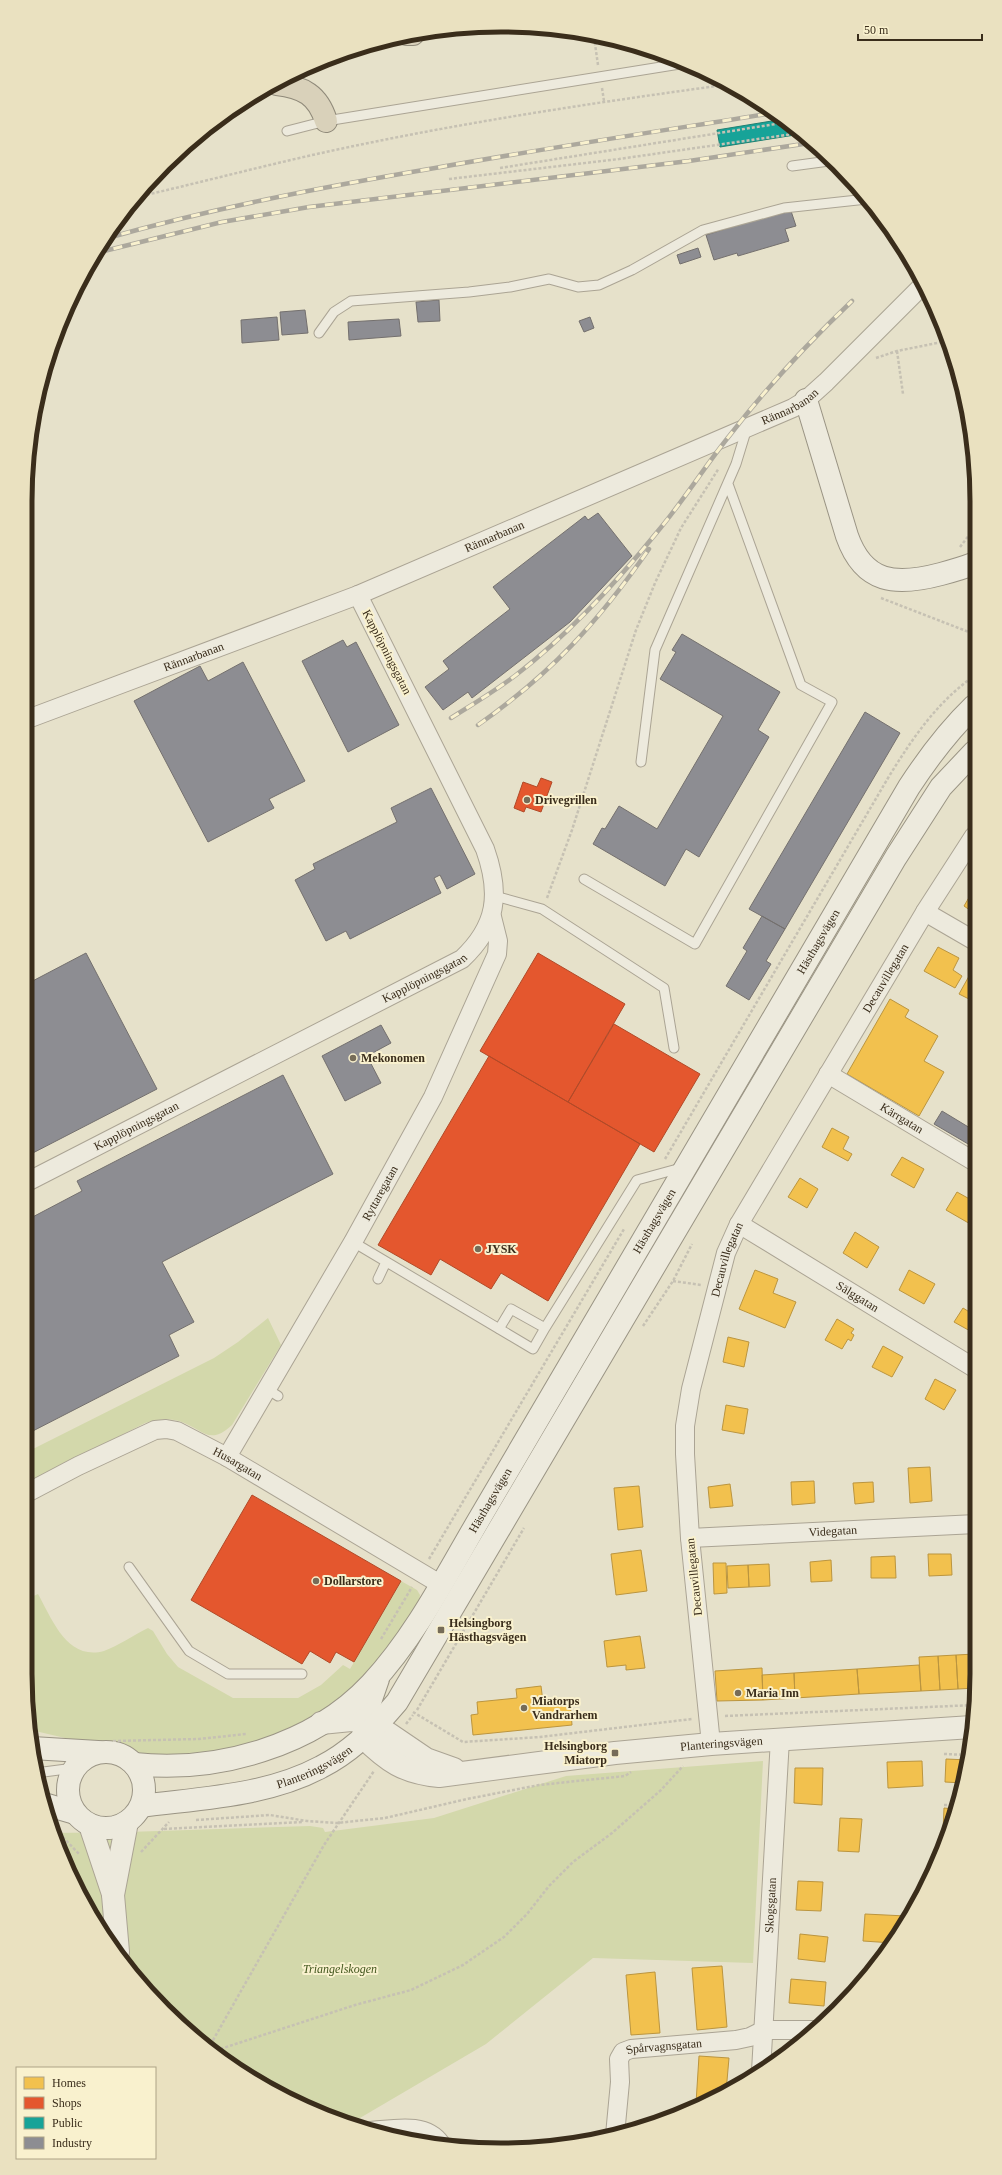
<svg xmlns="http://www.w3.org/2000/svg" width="1002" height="2175" viewBox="0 0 1002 2175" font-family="Georgia,serif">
<rect width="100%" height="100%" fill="#e6e1ca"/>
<path fill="#d3d8ab" d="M268,1318L281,1345L232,1425C209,1447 202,1428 179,1421C167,1418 156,1420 145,1423L25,1484V1453L214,1358L238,1342Z
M401,1581L417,1590L420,1595L419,1602C407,1620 397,1640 384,1656C372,1670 358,1685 344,1697C302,1733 225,1756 171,1755C124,1754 76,1740 31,1730L25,1674V1600L38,1594C52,1619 67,1661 104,1651C118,1646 134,1635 148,1628L153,1631L167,1654L178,1667L233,1698H298L321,1685L343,1665L350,1669Z
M763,1761L753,1963L593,1958L486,2044L348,2125L263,2086L211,2051L143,1988L89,1912L53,1833L128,1832L310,1826L323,1828L325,1832L434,1818L566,1776Z"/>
<path fill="#f2c14e" stroke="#bb953f" d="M974,889V913L964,906Z
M938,947L959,958L953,970L962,976L955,988L924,971Z
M973,969L975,970V1002L959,994Z
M890,999L909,1010L905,1017L938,1036L924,1061L944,1072L919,1116L847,1074Z
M832,1128L849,1137L843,1149L852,1154L848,1161L822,1147Z
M902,1157L924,1169L914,1188L891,1175Z
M800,1178L818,1189L807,1208L788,1197Z
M957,1192L975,1202V1220L972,1225L946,1210Z
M855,1232L879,1247L867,1268L843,1253Z
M755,1270L778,1279L773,1293L796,1302L785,1328L739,1309Z
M909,1270L935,1284L924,1304L899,1290Z
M963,1308L976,1316V1326L972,1332L954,1322Z
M837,1319L854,1329L851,1333L854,1335L851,1341L848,1339L842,1349L825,1340Z
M728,1337L749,1342L744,1367L723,1362Z
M883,1346L903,1357L892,1377L872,1367Z
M935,1379L956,1390L944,1410L925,1399Z
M726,1405L748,1409L744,1434L722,1430Z
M930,1467L932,1501L910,1503L908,1468Z
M971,1476H976V1501H973Z
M814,1481L815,1503L792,1505L791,1482Z
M873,1482L874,1502L855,1504L853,1483Z
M730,1484L733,1506L710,1508L708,1487Z
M639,1486L643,1527L618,1530L614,1488Z
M641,1550L647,1591L616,1595L611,1554Z
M928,1554H951L952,1575L929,1576Z
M895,1556L896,1578H871V1557Z
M831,1560L832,1581L811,1582L810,1562Z
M713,1563H726L727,1593L714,1594Z
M769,1564L770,1586L749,1587L748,1565Z
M748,1565L749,1587L728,1588L727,1566Z
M640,1636L645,1668L626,1670V1665L607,1667L604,1641Z
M975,1654L976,1688L958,1689L956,1655Z
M956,1655L958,1689L940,1690L938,1656Z
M938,1656L940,1690L921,1691L919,1657Z
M919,1665L921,1691L859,1694L857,1669Z
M762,1668L763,1700L717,1701L715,1671Z
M857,1669L859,1694L795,1698L794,1673Z
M794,1673L795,1698L763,1700L762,1675Z
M541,1686L543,1702L570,1700L572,1725L473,1735L471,1715L478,1714L477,1702L517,1698L516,1689Z
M946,1759L969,1760L963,1783L945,1782Z
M922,1761L923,1786L888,1788L887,1762Z
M795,1768H823L822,1805L794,1803Z
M944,1808L955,1809L948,1832L943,1831Z
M840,1818L862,1819L859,1852L838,1851Z
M798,1881L823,1882L821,1911L796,1910Z
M865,1914L906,1916L905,1923L893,1943L863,1941Z
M800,1934L828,1937L825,1962L798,1959Z
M722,1966L727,2027L697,2030L692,1968Z
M655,1972L660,2033L631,2035L626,1975Z
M791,1979L826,1982L824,2006L789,2003Z
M699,2056L729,2058L726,2092L702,2103H696Z"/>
<path fill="#e4572e" stroke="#b14a28" d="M541,778L552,782L541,812L526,807L524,812L514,808L523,782L537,787Z
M538,953L625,1004L568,1102L480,1051Z
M614,1024L700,1074L654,1152L568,1102Z
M489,1056L640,1144L548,1301L501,1273L491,1289L440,1259L431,1275L378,1245Z
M252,1495L401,1581L354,1662L336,1652L330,1663L310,1651L302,1664L191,1600Z"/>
<path fill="#17a398" stroke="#228072" d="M784,119L801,134L720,147L717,130Z"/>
<path fill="#8d8d92" stroke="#74706e" d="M791,211L796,226L785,229L789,241L738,256L737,253L714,260L706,235L780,212V214Z
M698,248L701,257L680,264L677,255Z
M439,300L440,321L418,322L416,302Z
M305,310L308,333L282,335L280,312Z
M277,317L279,340L242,343L241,320Z
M590,317L594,328L584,332L579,321Z
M399,319L401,336L349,340L348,322Z
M598,513L632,556L570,622L472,698L468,692L443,710L425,687L449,669L443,661L510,609L493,587L585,516L588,520Z
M682,634L780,692L758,730L769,737L699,857L686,849L665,886L593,844L602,828L605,829L619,806L657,829L723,716L660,679L676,652L672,650Z
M343,640L347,647L356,642L399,725L348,752L302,661Z
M243,662L305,781L269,799L274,808L208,842L134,701L200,666L208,681Z
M865,712L900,733L785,929L749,909Z
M431,788L475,874L447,889L440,875L434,878L441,893L350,939L346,931L326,941L295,880L315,869L313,864L397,822L391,808Z
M762,916L785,929L766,961L771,964L749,1000L726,986L747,951L743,948Z
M86,953L157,1089L25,1157V985Z
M381,1025L391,1043L367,1056L381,1083L345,1101L322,1056Z
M283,1075L333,1174L162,1262L194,1322L169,1335L179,1356L25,1435V1221L82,1191L77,1181Z
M942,1111L975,1131V1148L934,1124Z"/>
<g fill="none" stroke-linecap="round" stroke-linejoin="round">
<defs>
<path id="service" d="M287,131L326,121L686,63
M792,166L829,161
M319,333L334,312L351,301L469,292L510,287L549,279L578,287L599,285L632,270L703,230L784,208L867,199
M641,762L655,650L736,464L747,428
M584,879L695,944L832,702L801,685L728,484
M495,896L542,909L664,988L674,1048
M353,1242L533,1349L545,1328L511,1309L499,1329
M378,1279L386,1262
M545,1328L637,1180L681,1168
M267,1389L278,1396
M129,1567L189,1651L228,1674H302
M36,1773L74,1768"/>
<g id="minor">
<path id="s1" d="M25,720L358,595L793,408L806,400L826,382L922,286"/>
<path d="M925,912L975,941"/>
<path id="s2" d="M828,1074L975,1162"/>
<path id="s3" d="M25,1183L462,959C497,926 501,894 485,849L358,595"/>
<path id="s4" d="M739,1224L976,1369"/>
<path id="s5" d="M227,1457L353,1242L433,1097L497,954L498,941L492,917"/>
<path id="s6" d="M25,1494L78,1466L155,1430L166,1429L177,1431L227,1457L440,1584"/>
<path id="s7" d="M690,1538L976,1524"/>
<path id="s8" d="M711,1744L690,1538L685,1454V1426L691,1389L717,1288L726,1253L739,1224L925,912L974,836"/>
<path id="s9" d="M761,2071L780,1739"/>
<path d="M371,2131C395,2129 426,2122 441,2144"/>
<path id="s10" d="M615,2135L620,2082L619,2059L623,2052L631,2049L736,2040L750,2037L764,2030H813"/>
</g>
<g id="tertiary">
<path d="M321,1723L351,1720L376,1725L426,1759L454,1769"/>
<path id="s11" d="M363,1737C387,1761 404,1773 439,1776L615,1753L711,1744L972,1727"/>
<path d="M90,1825L113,1894"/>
<path d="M118,1952L113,1895L127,1822"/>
</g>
<g id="secondary">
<path d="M806,400L847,536C864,584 896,586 941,574C952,571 963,568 973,564"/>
<path d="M363,1737L368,1708L378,1679"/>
<path d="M32,1748L98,1752"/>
<circle cx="106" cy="1790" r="38"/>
<path id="s12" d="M134,1764C217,1773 313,1746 371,1684C416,1636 448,1572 481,1516L909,787C928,758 948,731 974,706"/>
<path d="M44,1804L75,1813"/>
<path id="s13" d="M141,1806C201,1798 267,1796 321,1767C351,1752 376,1727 397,1702L896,857L941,787L974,752"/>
</g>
<path id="motorway" d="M407,34H413
M277,84C303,87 318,95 326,121"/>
</defs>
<use href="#service" stroke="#aba494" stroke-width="11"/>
<use href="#minor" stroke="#aba494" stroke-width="20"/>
<use href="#tertiary" stroke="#aba494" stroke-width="24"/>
<use href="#secondary" stroke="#9a9484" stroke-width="24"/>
<use href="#motorway" stroke="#908a7a" stroke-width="24"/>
<path stroke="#c6c1b3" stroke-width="2.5" stroke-dasharray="3 2" stroke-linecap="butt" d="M598,65L595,44L614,40
M602,88L604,101
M500,168L788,122
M449,179L619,159L800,133
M137,197C194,184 251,169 308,156C445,125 585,104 724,85
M897,351L903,394
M876,358L897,351L947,341
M960,547L973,530
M881,598L974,634
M547,898L572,830L636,630L655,583L681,528L719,468
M665,1159L888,778C912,739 936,703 974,676
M673,1281L701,1285
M643,1326L673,1281L692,1244
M429,1559L624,1229
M381,1639L412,1587
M417,1710L524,1528
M413,1712L463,1742L540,1737L692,1719
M725,1716L974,1705
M406,1724L413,1715
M113,1741L199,1739L246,1734
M944,1754L969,1755
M944,1805H956
M196,1820L270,1815L307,1821L337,1823L385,1818L467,1799L539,1785L625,1776L631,1772
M51,1828L59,1833L80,1855
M164,1829L302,1822
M141,1852L169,1822
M208,2049L324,1845L374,1771
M211,2052L355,2005L411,1990L463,1965L504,1937L527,1914L549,1886L573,1862L612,1833L661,1790L683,1766"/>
<use href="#service" stroke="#edeadd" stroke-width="9"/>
<use href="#minor" stroke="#edeadd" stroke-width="18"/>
<use href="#tertiary" stroke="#edeadd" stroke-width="22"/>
<use href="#secondary" stroke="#edeadd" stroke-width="22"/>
<use href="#motorway" stroke="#d9d1ba" stroke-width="22"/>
<defs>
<path id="rail" d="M104,239C213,208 323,187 435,168C547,148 660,131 773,113
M96,253L222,222L309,207L689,161L810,143
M451,718C473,704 495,691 516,675C569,634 616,583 658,531C684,500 705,466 730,435C767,387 809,342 852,301
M478,725C552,673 598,622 649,549"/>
</defs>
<use href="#rail" stroke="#aca89d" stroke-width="4.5"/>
<use href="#rail" stroke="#f9f1ce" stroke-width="3" stroke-dasharray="9" stroke-linecap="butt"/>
</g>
<g fill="#766c58" stroke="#f9f1ce" stroke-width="1.5">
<circle cx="527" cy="800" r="4"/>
<circle cx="353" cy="1058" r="4"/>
<circle cx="478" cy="1249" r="4"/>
<circle cx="316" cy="1581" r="4"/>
<rect x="437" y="1626" width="8" height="8" rx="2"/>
<circle cx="738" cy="1693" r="4"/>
<circle cx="524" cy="1708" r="4"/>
<rect x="611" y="1749" width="8" height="8" rx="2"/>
</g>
<g text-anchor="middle" stroke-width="4" stroke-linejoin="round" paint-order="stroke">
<g font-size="12" fill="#3a2d1b" stroke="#f9f1ce">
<text dy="4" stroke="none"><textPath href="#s1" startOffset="827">Rännarbanan</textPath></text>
<text dy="4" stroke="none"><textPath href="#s1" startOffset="504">Rännarbanan</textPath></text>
<text transform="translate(387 652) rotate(63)" y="4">Kapplöpningsgatan</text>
<text dy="4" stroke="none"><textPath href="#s1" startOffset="180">Rännarbanan</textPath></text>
<text dy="4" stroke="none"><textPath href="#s12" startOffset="1126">Hästhagsvägen</textPath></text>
<text dy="4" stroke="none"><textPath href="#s3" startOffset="449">Kapplöpningsgatan</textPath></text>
<text dy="4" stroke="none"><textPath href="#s8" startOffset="815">Decauvillegatan</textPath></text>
<text dy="4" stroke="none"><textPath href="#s2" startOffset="86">Kärrgatan</textPath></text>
<text dy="4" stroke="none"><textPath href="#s3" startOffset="125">Kapplöpningsgatan</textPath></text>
<text dy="4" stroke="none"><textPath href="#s5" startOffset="305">Ryttaregatan</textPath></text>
<text dy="4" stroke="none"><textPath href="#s12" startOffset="802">Hästhagsvägen</textPath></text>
<text dy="4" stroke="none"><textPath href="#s8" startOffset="491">Decauvillegatan</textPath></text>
<text dy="4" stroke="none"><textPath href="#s4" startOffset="139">Sälggatan</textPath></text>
<text dy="4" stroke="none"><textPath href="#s6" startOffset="236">Husargatan</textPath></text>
<text dy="4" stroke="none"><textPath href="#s12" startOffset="478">Hästhagsvägen</textPath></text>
<text dy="4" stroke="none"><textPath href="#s7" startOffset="143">Videgatan</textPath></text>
<text transform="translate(694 1577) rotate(-96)" y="4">Decauvillegatan</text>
<text dy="4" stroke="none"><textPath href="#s11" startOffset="372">Planteringsvägen</textPath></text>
<text dy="4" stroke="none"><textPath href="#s13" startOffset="179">Planteringsvägen</textPath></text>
<text dy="4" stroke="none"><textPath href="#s9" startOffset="166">Skogsgatan</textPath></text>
<text dy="4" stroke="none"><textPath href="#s10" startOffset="126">Spårvagnsgatan</textPath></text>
</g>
<g font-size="12" font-weight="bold" fill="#3a2d1b" stroke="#f9f1ce" text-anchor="start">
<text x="535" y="804">Drivegrillen</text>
<text x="361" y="1062">Mekonomen</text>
<text x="486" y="1253">JYSK</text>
<text x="324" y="1585">Dollarstore</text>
<text x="449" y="1627">Helsingborg<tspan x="449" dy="14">Hästhagsvägen</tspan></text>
<text x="746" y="1697">Maria Inn</text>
<text x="532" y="1705">Miatorps<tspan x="532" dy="14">Vandrarhem</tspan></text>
<text x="607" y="1750" text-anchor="end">Helsingborg<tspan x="607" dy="14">Miatorp</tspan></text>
</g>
<g font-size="12" font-style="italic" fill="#44581f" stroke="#f9f1ce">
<text x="340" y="1973">Triangelskogen</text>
</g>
</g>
<path d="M0 0H1002V2175H0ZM501 32H501A469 469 0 0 1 970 501V1674A469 469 0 0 1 501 2143H501A469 469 0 0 1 32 1674V501A469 469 0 0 1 501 32Z" fill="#eae1c0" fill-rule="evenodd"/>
<path fill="none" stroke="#3a2d1b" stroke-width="5" d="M501 32H501A469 469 0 0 1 970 501V1674A469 469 0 0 1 501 2143H501A469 469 0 0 1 32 1674V501A469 469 0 0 1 501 32Z"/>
<rect x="16" y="2067" width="140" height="92" fill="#f9f1ce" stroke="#ada386"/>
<rect x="24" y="2077" width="20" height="12" fill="#f2c14e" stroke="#ada386"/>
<text x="52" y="2087" font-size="12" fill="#3a2d1b">Homes</text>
<rect x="24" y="2097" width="20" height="12" fill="#e4572e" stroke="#ada386"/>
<text x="52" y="2107" font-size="12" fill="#3a2d1b">Shops</text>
<rect x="24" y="2117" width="20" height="12" fill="#17a398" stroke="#ada386"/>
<text x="52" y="2127" font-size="12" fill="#3a2d1b">Public</text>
<rect x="24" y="2137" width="20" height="12" fill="#8d8d92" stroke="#ada386"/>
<text x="52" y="2147" font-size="12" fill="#3a2d1b">Industry</text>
<path d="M858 34v6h124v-6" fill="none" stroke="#3a2d1b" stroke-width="2"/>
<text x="864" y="34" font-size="12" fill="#3a2d1b" stroke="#f9f1ce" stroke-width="3" paint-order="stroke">50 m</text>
</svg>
